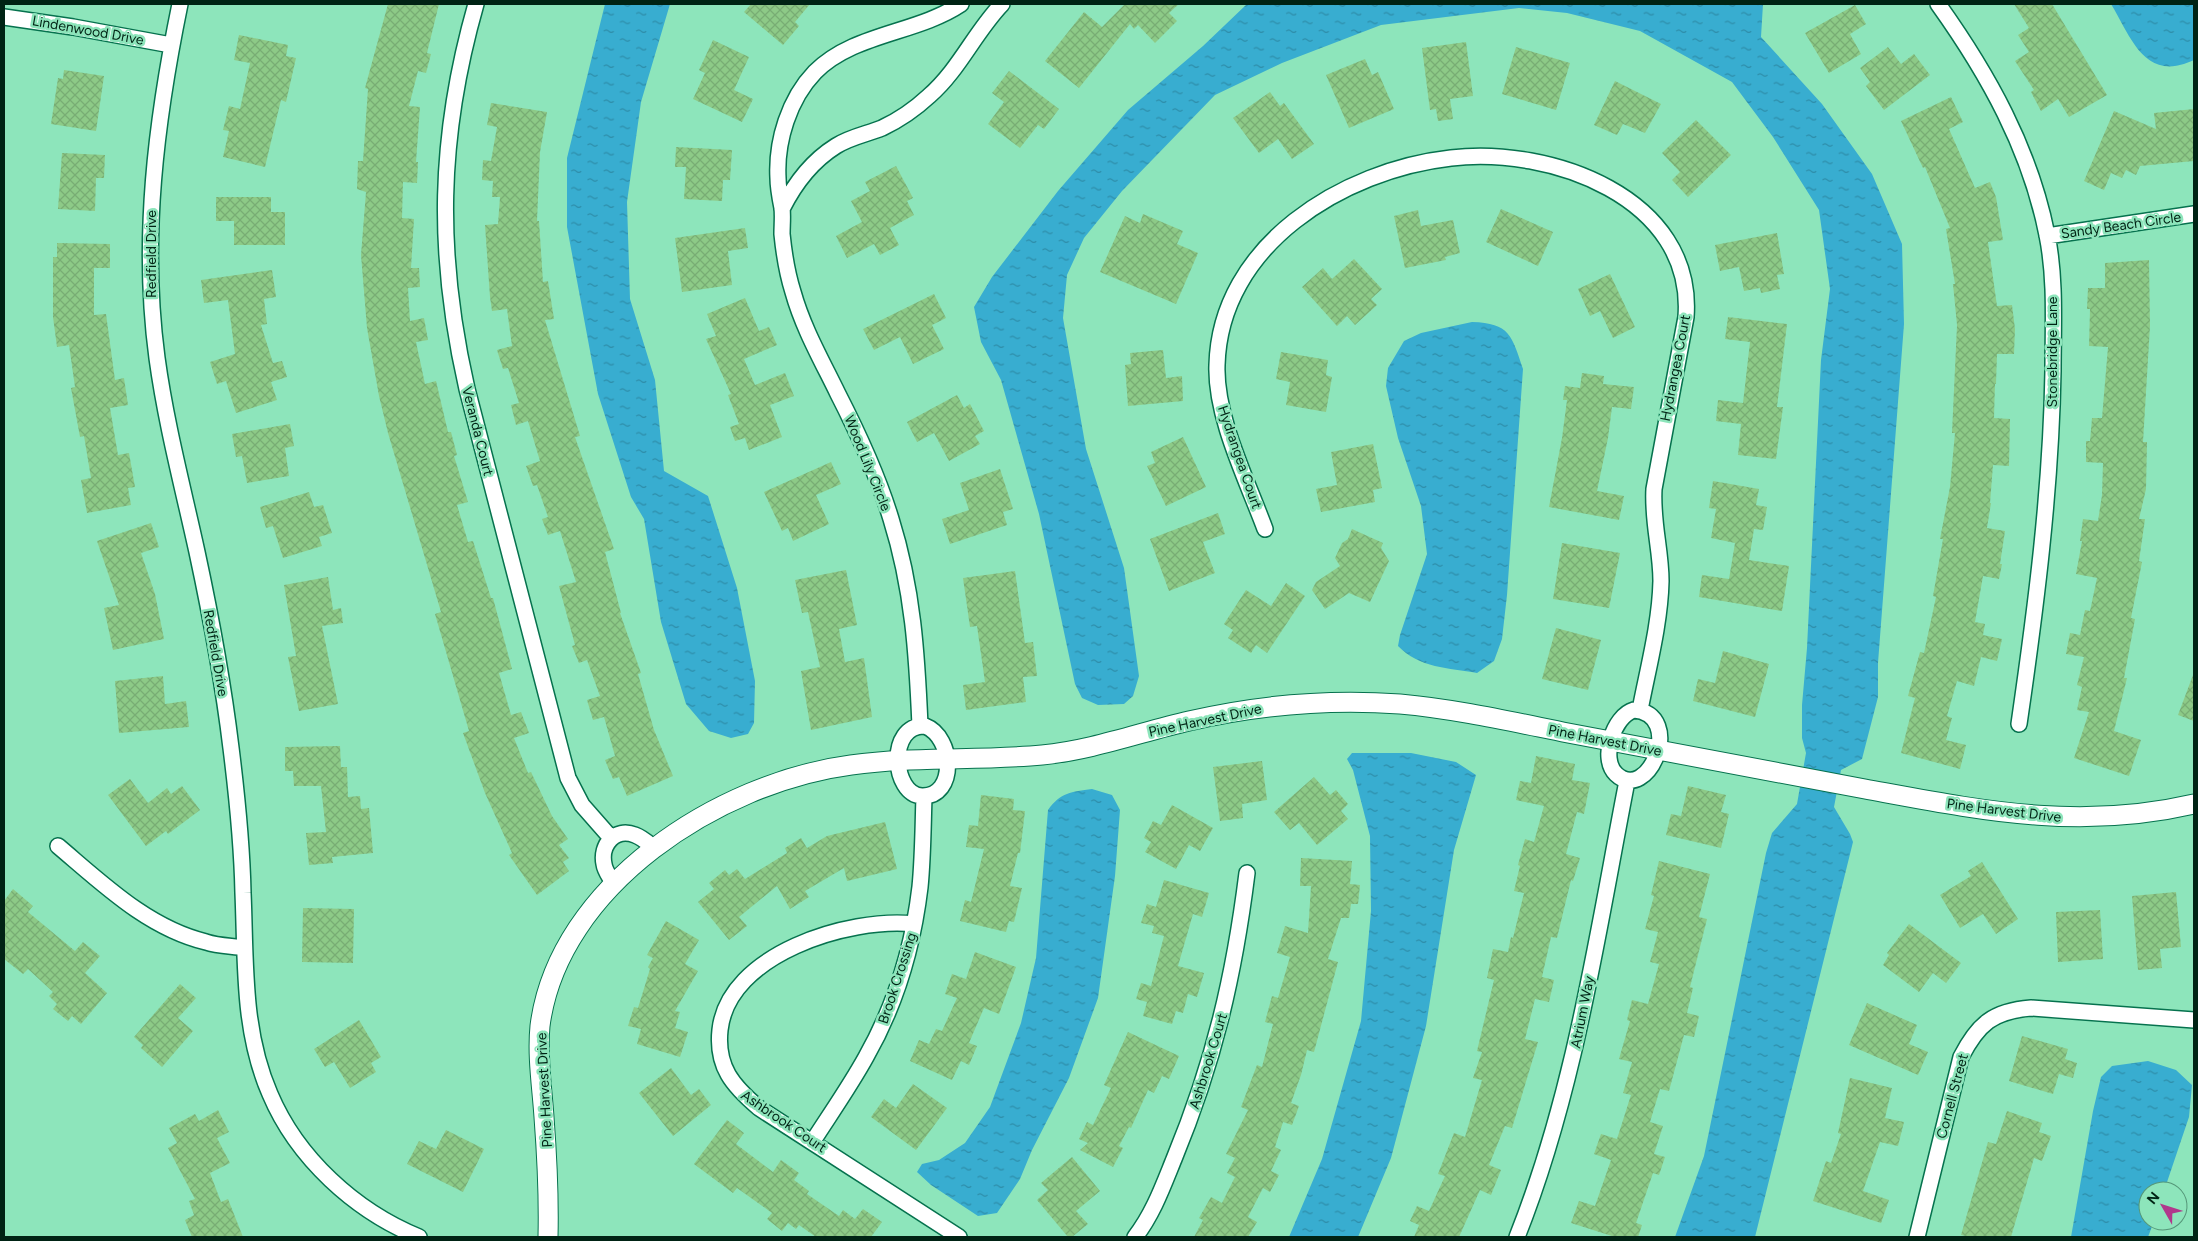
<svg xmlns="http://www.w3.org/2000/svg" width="2198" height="1241" viewBox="0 0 2198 1241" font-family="Figtree,sans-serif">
<defs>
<pattern id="water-ripples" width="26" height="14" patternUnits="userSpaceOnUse" patternTransform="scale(1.25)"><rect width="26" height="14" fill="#38add0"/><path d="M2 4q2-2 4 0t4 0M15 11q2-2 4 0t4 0" fill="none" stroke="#2d8ca8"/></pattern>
<pattern id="building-cross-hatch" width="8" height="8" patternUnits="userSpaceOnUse" patternTransform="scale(1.25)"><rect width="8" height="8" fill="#8dca87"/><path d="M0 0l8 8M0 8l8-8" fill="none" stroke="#78ad74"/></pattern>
</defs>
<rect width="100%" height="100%" fill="#8de5bb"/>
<path fill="url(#water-ripples)" d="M605,4H670L641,102L627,202L630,299L655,380L664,471L708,496L737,588L755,681L754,723L748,734L731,738L709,731L686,704L661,622L644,519L631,497L598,394L567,227V158Z
M1247,4H1763L1761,37L1822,104L1872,174L1902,244L1904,324L1878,663V697L1862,759L1841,770L1834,807L1850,834L1853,842L1755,1237H1675L1704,1156L1766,853L1772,833L1797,804L1806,753L1802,738V705L1807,648L1821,360L1830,289L1819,210L1773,137L1732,82L1640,31L1567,13L1519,8L1381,25L1282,63L1215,95L1122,191L1084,238L1067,275L1063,318L1086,449L1124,568L1139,676L1133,696L1124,704L1098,705L1082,698L1075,684L1039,514L1001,380L981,342L974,307L992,277L1058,191L1128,110L1203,46Z
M2111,4H2194V60C2145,83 2132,39 2111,4Z
M1472,322C1510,323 1512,336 1523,369L1507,595L1502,639L1494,661L1477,673C1449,668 1419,668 1398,646L1400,635L1427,554L1421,506L1398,438L1386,386L1388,368L1404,341L1421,333Z
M1352,753H1411L1456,762L1476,775L1454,850L1426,1026L1391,1158L1358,1237H1289L1322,1159L1361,1021L1371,911L1370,836L1353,770L1347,759Z
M1092,789L1112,795L1120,810L1115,876L1098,998L1069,1078L1032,1150L1020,1179L997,1213L978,1216L931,1185L917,1172L922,1164L939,1160L965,1143L990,1107L1021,1023L1036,958L1048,810C1061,792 1071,792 1092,789Z
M2148,1061L2176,1070L2192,1085L2189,1117L2164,1191H2148V1221H2154L2148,1237H2071L2093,1111L2101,1077L2112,1066Z"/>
<path fill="url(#building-cross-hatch)" d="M388,4H439L427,53L431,54L426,73L418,71L409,106L420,107L416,162H418L417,183L403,182L402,218L414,219L411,268H419L420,287L408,288L410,321L424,318L428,340L416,342L425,384L436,381L448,432H451L457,455L454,456L468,502L457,505L468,542L473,541L491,598H493L512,669L499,673L511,715L521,712L529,733L514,738L528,773L531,772L552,816L568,839L559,845L569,858L563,862L569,871L537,895L509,855L512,853L485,793L463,733L469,731L435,614L441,612L388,433L379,396L367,328L361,255L366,192L357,189L358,161H363L368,89L365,88Z
M751,4H810L795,22L799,26L783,45L744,12Z
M1125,4H1179L1169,13L1177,21L1155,43L1138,25L1134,29L1130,24L1079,88L1045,61L1084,12L1102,27Z
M2014,4H2052L2107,95L2069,117L2058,99L2041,111L2031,92L2034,90L2015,61L2029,52L2018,35L2029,28Z
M1855,5L1866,24L1850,34L1861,54L1829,73L1805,33Z
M239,35L288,45L286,56L296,58L286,102L281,100L265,167L223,157L229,131L223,130L229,106L240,109L250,63L234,60Z
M713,40L749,57L734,90L753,99L742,122L693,99L705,73L699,70Z
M1466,42L1473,96L1450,99L1453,119L1438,121L1436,109L1430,110L1422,48Z
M1516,47L1570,63L1556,110L1502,94Z
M1888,47L1901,64L1914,54L1930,75L1884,110L1866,86L1870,82L1860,68Z
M1365,59L1372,75L1378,72L1394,109L1349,128L1326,75Z
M64,70L104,76L96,131L51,124L58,78L63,79Z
M1009,71L1059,109L1044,129L1038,125L1020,148L988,124L1004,102L992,93Z
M1615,81L1661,104L1645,133L1623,124L1617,135L1594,125Z
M1270,92L1280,106L1284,103L1314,144L1292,159L1278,139L1259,153L1233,118Z
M1951,97L1963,122L1949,129L1975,188L1990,182L1996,197L2003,240L1988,242L1997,306L2012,305L2015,329L2014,354H1997L1996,384H1995L1994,418L2010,419L2009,466L1993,465L1990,503H1991L1987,528L2005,531L2000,564H2002L1999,579L1983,576L1975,622L1985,624L1983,635L2002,639L1997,661L1981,657L1974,686L1957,681L1947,716L1952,718L1946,740L1966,745L1960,769L1901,753L1915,698L1908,696L1920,652L1924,653L1936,597L1933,596L1943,539H1940L1950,487L1955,433H1952L1957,325L1953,284H1955L1946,229L1950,228L1925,167L1923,168L1901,121Z
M491,103L547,112L540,152L537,221H539L543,282L548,281L554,319L545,320L580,436L575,437L614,549L605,552L621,613H620L641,673L638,674L654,730L673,776L627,796L619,777L613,779L605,760L615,756L604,717L593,720L587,700L600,696L587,660L579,663L572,646L575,645L559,586L576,582L560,531L548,535L542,519L548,517L537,485L533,486L526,466L540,461L528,421L516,425L511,405L519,403L508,368L503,369L497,350L512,346L507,309L492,311L490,297L485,225L498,224L500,197H492L493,181L482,180L483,160L491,161L497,127L487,125Z
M2194,109V161L2140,166L2136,175L2126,170L2122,178L2111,173L2104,190L2084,181L2114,111L2156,129L2154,113Z
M1696,120L1731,155L1688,197L1672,180L1680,172L1662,153Z
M676,147L732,150L730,180H723L722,201L684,199L686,167H675Z
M62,153L105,155L104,178H96L95,211L58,209Z
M896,166L913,198L907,201L914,215L890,228L899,245L880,255L874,244L847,258L836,236L862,222L851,201L870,191L865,182Z
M216,197H271V212H285V245H234V221H216Z
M1501,209L1553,232L1538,266L1486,242Z
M1418,210L1421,226L1453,220L1460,253L1445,257L1446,260L1405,268L1394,216Z
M1143,214L1183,231L1177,244L1198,253L1176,304L1100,272L1125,216L1140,223Z
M745,228L748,248L728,251L732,285L682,292L675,238Z
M1777,233L1784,274L1777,275L1780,289L1761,293L1760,288L1744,291L1739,267L1720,271L1715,245Z
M57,243L110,244V268H94V315L106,314L115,380L124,378L128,405L110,408L118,455L129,453L135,487L128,488L131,505L87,513L81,480L91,478L84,436L80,437L71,388L75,387L69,345L57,347L53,317V257H57Z
M1354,259L1382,289L1371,299L1377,305L1355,325L1347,316L1337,326L1302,287L1323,268L1332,279Z
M2149,260L2150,326L2143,442H2147L2146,489L2139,519H2145L2139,561L2142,562L2131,618L2135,619L2124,678H2127L2114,731L2141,740L2129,776L2074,758L2089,712L2077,710L2082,687L2077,685L2084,657L2066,654L2070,633L2080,635L2085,610L2090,611L2097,578L2076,574L2082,541H2080L2083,519L2098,521L2102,495L2103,463L2086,462V441H2090L2092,418H2102L2108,347L2089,346L2090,309H2087L2088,288H2105V263Z
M272,270L276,297L264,299L267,324L261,325L273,363L282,361L287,377L271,382L277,400L236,413L226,381L217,384L210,362L235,354L228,300L204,303L201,280Z
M1610,274L1635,327L1613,338L1600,311L1590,316L1578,289Z
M934,294L946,318L932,325L944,349L913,364L900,337L874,350L863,329Z
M745,298L759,331L769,327L777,345L744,359L755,385L785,373L794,396L770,405L782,437L749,450L745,438L735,441L730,427L739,424L728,395L731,394L706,339L716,336L707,314Z
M1728,317L1787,324L1777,407H1783L1776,459L1738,455L1741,424L1716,421L1718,400L1743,403L1750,342L1725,339Z
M1163,350L1166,378L1182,376L1183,401L1128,406L1125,365L1131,364L1130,353Z
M1281,352L1328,360L1326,375L1332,377L1326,412L1286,405L1290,382L1276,379Z
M1582,373L1604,376L1603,384L1634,387L1631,409L1612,407L1608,438L1597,491L1624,496L1619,520L1549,507L1562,438L1567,400H1563L1565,386L1580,388Z
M957,395L964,408L970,404L984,431L975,436L980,444L949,461L934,433L917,442L907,422Z
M290,424L294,446L285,448L289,476L247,483L242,456L236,457L232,434Z
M1183,437L1206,487L1166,506L1147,466L1155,463L1151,452Z
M1373,444L1382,488L1373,490L1375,502L1321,512L1316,489L1337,485L1331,452Z
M831,462L841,484L816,495L829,524L793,541L788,528L782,531L764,492Z
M1000,469L1013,509L1003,512L1007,525L950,544L942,519L969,510L960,483Z
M1713,481L1759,489L1756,505L1767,507L1763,530L1754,529L1749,560L1789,566L1782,611L1699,597L1702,575L1729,579L1735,543L1711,538L1716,509L1709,508Z
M309,492L314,507L323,505L332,533L319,537L322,546L283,558L273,526L266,528L260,507Z
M1218,513L1225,534L1203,542L1215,573L1169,591L1150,539Z
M151,523L159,547L141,553L155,594L164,639L113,650L104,608L119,605L97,541Z
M1352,529L1383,543L1381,548L1389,561L1370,602L1349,593L1325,609L1312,590L1316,582L1340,566L1335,558L1342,543L1348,539Z
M1562,543L1620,553L1609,608L1553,599Z
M846,570L857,625L839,629L845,662L864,658L872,717L811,730L801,671L820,667L808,612L802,613L795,580Z
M1015,571L1025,643L1033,642L1037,676L1023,677L1026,702L966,710L963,685L985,682L977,626L970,627L963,578Z
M328,577L333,610L341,608L343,623L322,626L338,704L299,711L288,657L296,656L284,585Z
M1286,583L1305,596L1267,653L1256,645L1251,653L1228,638L1233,630L1224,624L1246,590L1271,606Z
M1556,628L1601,640L1588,690L1542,679Z
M1723,651L1769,664L1755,717L1693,701L1698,679L1715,683Z
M2193,675H2194V721L2178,715Z
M163,676L165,704L186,701L189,727L119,733L115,681Z
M340,746L341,767H347L348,797L360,796L361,809L369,808L373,853L332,857L333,863L309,865L306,833L326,832L321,786H294L293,771H285V747Z
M1536,756L1575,764L1572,780L1590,783L1584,814L1577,812L1566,854L1580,858L1573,881L1571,880L1557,938L1551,937L1542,977L1554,980L1549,1002L1535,999L1525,1039L1538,1042L1512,1128L1505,1126L1489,1165L1501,1170L1491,1195L1480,1190L1459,1237H1414L1419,1225L1410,1221L1417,1206L1429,1211L1445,1176L1438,1174L1454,1133L1465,1137L1482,1080L1473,1078L1482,1052L1477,1051L1494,980L1487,978L1493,949L1508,952L1511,937L1513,938L1524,893L1514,891L1520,866L1518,865L1525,839L1534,842L1544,806L1516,800L1520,781L1531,783Z
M1262,761L1267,800L1242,804L1243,818L1220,821L1213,767Z
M1314,777L1330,795L1336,790L1348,804L1341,811L1348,819L1317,845L1299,823L1290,830L1274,812Z
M130,779L148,803L167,788L171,794L182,786L200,810L168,834L166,831L146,846L108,795Z
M1688,786L1726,795L1721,812L1729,814L1721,848L1666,835L1671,814L1681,816Z
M981,795L1014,799L1013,810L1025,811L1020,853H1018L1010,886L1022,888L1014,922L1009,921L1006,932L960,921L965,900L971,902L984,849L966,847L969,825L978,826Z
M1172,805L1213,828L1200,851L1189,845L1176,869L1145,852L1151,842L1144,838L1153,821L1161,825Z
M885,822L897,869L847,881L844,868L805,891L809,897L790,909L777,886L739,917L747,926L729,940L698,902L714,889L709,883L725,870L729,875L737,869L745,879L787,853L785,848L801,838L807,848L827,836Z
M1301,858L1352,861L1350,884L1360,885L1358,904H1351L1349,918H1341L1328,959L1338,962L1314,1052L1307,1050L1301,1075L1291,1103L1299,1106L1292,1125L1283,1122L1275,1147L1281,1150L1271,1171L1279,1175L1270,1192L1263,1188L1248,1217L1257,1222L1248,1237H1194L1203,1220L1199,1218L1211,1197L1222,1203L1235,1177L1227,1173L1235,1158L1226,1154L1248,1110L1241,1107L1257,1065L1262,1067L1273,1024L1265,1022L1272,996L1278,998L1290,957L1277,953L1285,926L1308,933L1311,886H1300Z
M1659,861L1710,874L1699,917L1707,919L1690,987L1693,988L1687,1013L1699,1016L1694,1037L1684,1035L1669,1091L1660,1089L1650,1122L1663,1126L1654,1154L1665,1157L1659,1175L1653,1173L1636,1223L1642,1225L1638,1237H1615L1571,1223L1579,1201L1595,1206L1611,1160L1594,1154L1601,1134L1617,1139L1631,1095L1623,1093L1632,1062L1619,1059L1630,1021L1627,1020L1632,1000L1648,1004L1659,964L1650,962L1658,932L1645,929L1654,896L1651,895Z
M1982,862L2018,919L1996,934L1983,914L1960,928L1940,895L1971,876L1968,871Z
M1164,880L1209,893L1202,917L1193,914L1178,966L1204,973L1197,997L1188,994L1183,1013L1176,1011L1172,1024L1143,1016L1147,1002L1136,999L1141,983L1151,986L1164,936L1152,933L1154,926L1141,923L1147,904L1156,907Z
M13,889L33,906L28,912L75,951L83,942L100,956L85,973L107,993L81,1024L72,1016L68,1021L53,1009L57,1004L49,996L53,992L28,969L23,974L4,959V901Z
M2176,892L2181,947L2160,949L2162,968L2138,970L2132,896Z
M303,908L354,909L353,963L302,962Z
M2100,910L2103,959L2058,962L2056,912Z
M666,921L699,940L685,964L698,971L675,1011L680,1012L675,1028L688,1032L680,1057L637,1044L641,1029L628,1026L634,1007L638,1008L650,969L648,967L653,958L647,955Z
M1909,924L1961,963L1946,983L1933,973L1919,992L1883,965L1889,955L1887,953Z
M975,952L1016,967L999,1014L984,1008L969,1043L977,1046L969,1065L961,1061L952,1080L910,1061L919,1040L929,1044L936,1029L942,1031L957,998L945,994L952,974L966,979Z
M180,984L196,998L178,1018L193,1031L162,1067L141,1048L143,1045L134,1037Z
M1867,1003L1917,1025L1909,1044L1928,1052L1918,1075L1849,1045Z
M359,1020L381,1057L371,1063L376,1072L350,1088L334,1062L325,1067L314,1049Z
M1128,1032L1179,1056L1169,1079L1162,1076L1154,1093L1148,1090L1131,1128L1129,1127L1119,1146L1123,1148L1113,1167L1080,1150L1088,1143L1079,1139L1087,1122L1093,1125L1111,1088L1104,1085Z
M2022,1036L2068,1049L2065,1059L2077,1063L2073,1078L2059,1074L2053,1094L2009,1081Z
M671,1068L691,1095L699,1089L711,1105L673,1136L639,1093Z
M1850,1078L1892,1088L1885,1118L1904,1122L1898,1146L1880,1142L1863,1191L1889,1200L1881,1223L1813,1201L1826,1161L1831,1163L1841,1134L1838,1133Z
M913,1084L947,1108L916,1150L871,1117L884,1099L896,1108Z
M218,1110L229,1132L217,1138L230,1163L210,1173L221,1202L228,1199L243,1237H192L185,1220L194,1215L189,1201L195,1199L168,1148L177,1143L169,1128L195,1114L199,1121Z
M2007,1111L2042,1123L2039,1132L2051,1136L2042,1161L2034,1158L2011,1237H1970L1961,1235L1988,1142L1996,1144Z
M727,1120L744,1133L736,1144L773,1172L781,1160L799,1173L794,1180L809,1191L807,1194L839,1216L843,1210L855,1219L863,1209L882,1222L871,1237H816L799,1225L796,1229L788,1223L782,1231L767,1219L772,1213L737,1188L733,1193L694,1164Z
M446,1130L484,1149L463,1192L407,1164L419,1141L436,1149Z
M1072,1157L1100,1191L1076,1211L1088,1224L1072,1237H1068L1037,1200L1048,1190L1041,1183Z"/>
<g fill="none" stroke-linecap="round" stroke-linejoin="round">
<defs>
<path id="minor" d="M180,4C156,121 141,239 157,358C166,424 183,488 197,552C211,617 223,682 231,748C237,796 242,844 243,893C246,961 242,1030 270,1094C297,1158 355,1211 419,1237
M476,4C438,137 436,253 467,389L568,778L582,805L611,838
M1938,4C1988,74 2030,149 2047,235C2056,279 2053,326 2053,371C2051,490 2036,607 2019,724
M4,17L73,27L171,45
M782,209C794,185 812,161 836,146C850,137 867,134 882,128C899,120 915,109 929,96C959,70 975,32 1002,4
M2047,236L2194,214
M1265,529C1247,480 1215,417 1217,365C1220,245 1343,170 1451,158C1549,146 1695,197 1686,317L1654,489C1652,522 1661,550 1661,581C1660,624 1648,668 1640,710
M1634,710C1686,714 1648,805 1616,774C1600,759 1613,716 1634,710Z
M920,726C917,655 913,589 891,519C878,476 859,435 838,394C822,361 803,328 793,292C787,273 784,254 782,234C782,225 783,216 782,208C780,198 778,188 778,178C776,141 789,99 815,72C854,33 916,34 961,4
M925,726C954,737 957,797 922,796C892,795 887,724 925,726Z
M58,846C103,884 148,928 206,942C218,946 232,946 244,948
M614,885C611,878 605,872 604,864C600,845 615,827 635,835C643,838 648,843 654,848
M914,924C849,917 728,954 720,1030C716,1067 733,1086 759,1108L959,1237
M813,1141C831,1113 850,1086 866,1057C895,1006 913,946 920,887C923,857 923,826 924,796
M1135,1237C1153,1214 1163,1186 1174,1159C1214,1062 1234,977 1247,873
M1517,1237C1575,1091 1597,935 1627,781
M1917,1237L1961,1057C1978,1024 1993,1011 2031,1008L2194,1020"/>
<path id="tertiary" d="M548,1237C549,1197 547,1157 544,1117C542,1087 537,1056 540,1026C558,885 720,782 851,765C914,756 979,761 1042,755C1093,750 1141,732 1189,721C1258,705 1329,699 1400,704C1456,709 1513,722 1568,733C1667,751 1766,770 1865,789C1980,810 2078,831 2194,804"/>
</defs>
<use href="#minor" stroke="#06724e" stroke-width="18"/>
<use href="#tertiary" stroke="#06724e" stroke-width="21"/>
<use href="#minor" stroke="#fff" stroke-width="15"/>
<use href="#tertiary" stroke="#fff" stroke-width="19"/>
</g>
<g text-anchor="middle" stroke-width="5" stroke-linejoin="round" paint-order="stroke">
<g font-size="14" fill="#002314" stroke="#8de5bb">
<text transform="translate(88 30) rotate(10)" y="5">Lindenwood Drive</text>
<text transform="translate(2121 225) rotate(-8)" y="5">Sandy Beach Circle</text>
<text transform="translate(151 254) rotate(-90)" y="5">Redfield Drive</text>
<text transform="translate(2052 352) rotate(-90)" y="5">Stonebridge Lane</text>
<text transform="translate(1675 368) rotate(-79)" y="5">Hydrangea Court</text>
<text transform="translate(478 431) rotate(76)" y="5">Veranda Court</text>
<text transform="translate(1240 457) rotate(71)" y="5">Hydrangea Court</text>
<text transform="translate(868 463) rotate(68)" y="5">Wood Lily Circle</text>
<text transform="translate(216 653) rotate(80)" y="5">Redfield Drive</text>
<text transform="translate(1205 720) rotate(-12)" y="5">Pine Harvest Drive</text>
<text transform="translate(1605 740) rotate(11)" y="5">Pine Harvest Drive</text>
<text transform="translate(2004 810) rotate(7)" y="5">Pine Harvest Drive</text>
<text transform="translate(897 978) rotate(-72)" y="5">Brook Crossing</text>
<text transform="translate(1582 1012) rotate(-79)" y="5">Atrium Way</text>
<text transform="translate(1208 1061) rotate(-73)" y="5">Ashbrook Court</text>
<text transform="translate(544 1090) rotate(-93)" y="5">Pine Harvest Drive</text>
<text transform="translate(1952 1096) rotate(-75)" y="5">Cornell Street</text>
<text transform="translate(784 1121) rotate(34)" y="5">Ashbrook Court</text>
</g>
</g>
<rect width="2198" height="1241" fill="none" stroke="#002314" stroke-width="10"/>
<g transform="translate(2163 1206) rotate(309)"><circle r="24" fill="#8de5bb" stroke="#559778"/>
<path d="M0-4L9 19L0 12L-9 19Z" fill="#b1388c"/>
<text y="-8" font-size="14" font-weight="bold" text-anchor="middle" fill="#002314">N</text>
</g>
</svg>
